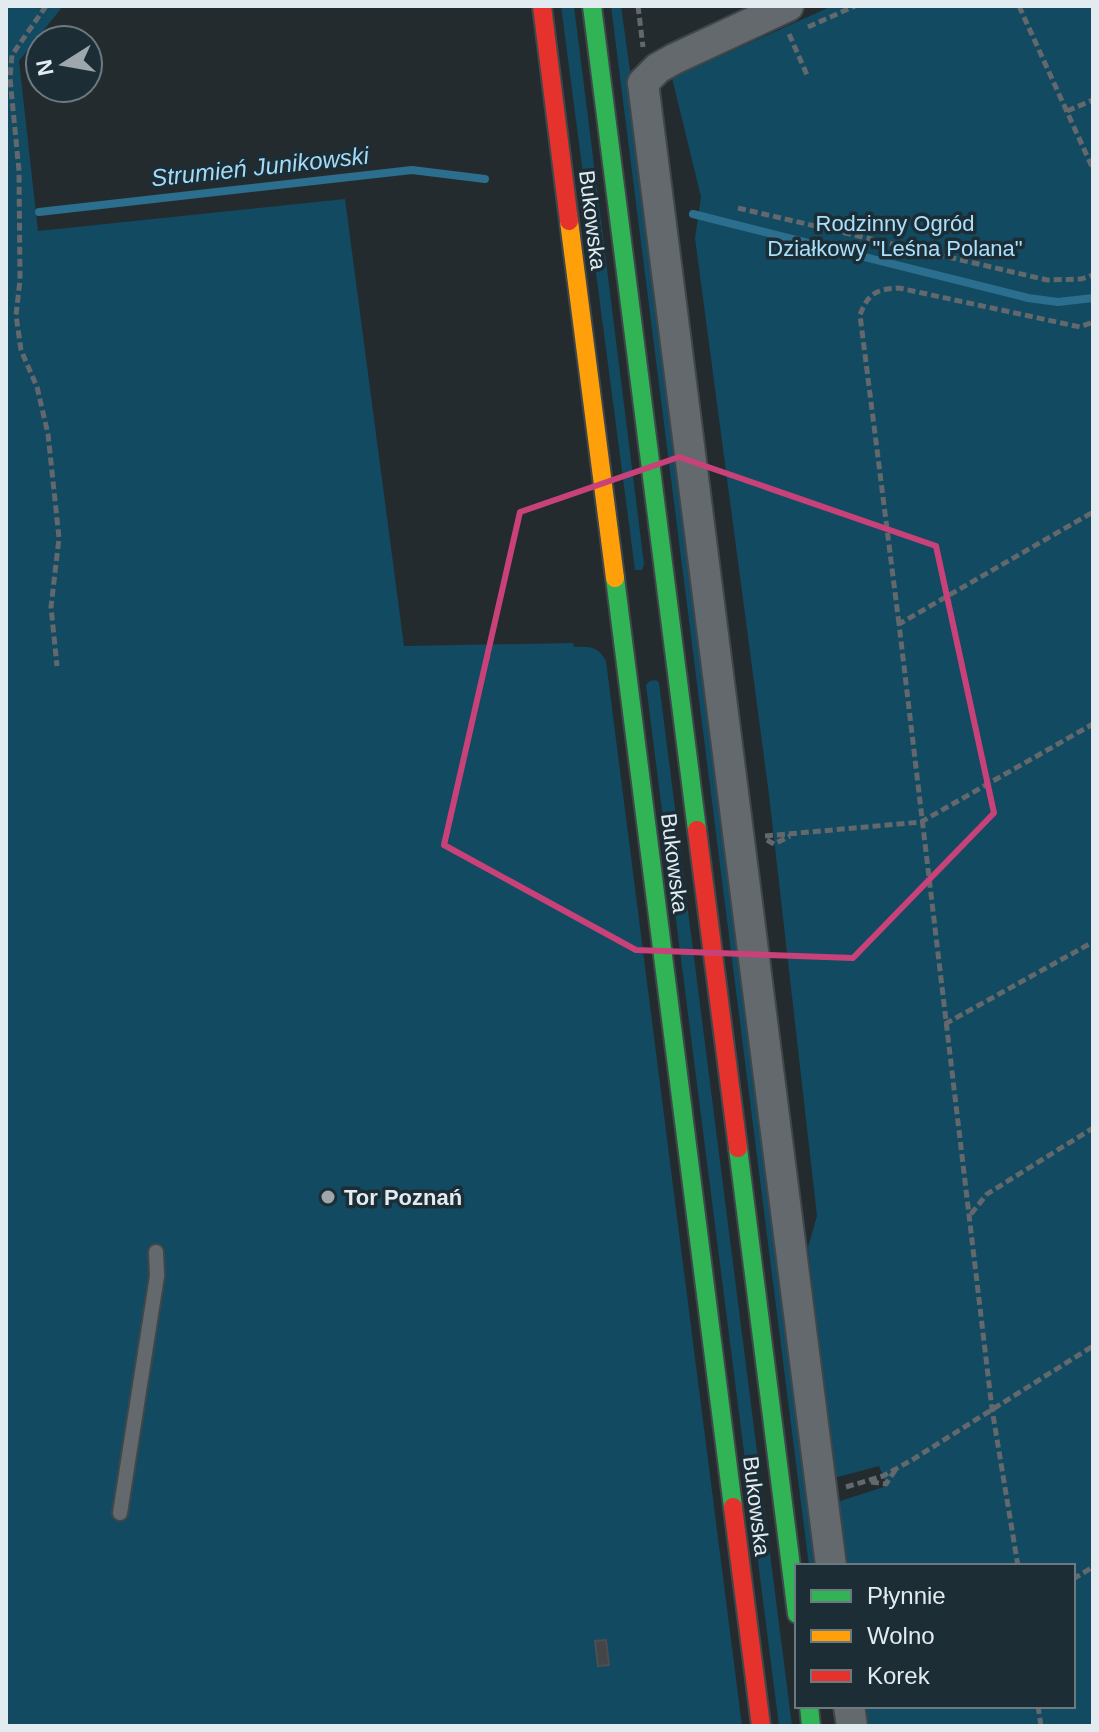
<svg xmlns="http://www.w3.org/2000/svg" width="1099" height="1732" viewBox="0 0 1099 1732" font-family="Helvetica,sans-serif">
<rect width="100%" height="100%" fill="#232b2f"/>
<path fill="#124a61" d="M6,6H63L19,61L38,231L345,199L404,646L573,643L574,647C589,646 598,646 606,661L742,1726H6Z
M561,6H574L644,564L642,570H635Z
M611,6H621L630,71L820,1566H809Z
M832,6H1093V1726H866L863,1706H1073V1566H845L837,1502L887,1486L879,1466L834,1478L808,1247L817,1216L769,795L695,238L701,197L672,78Z
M656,680L659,683L792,1726H779L646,685L650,681Z"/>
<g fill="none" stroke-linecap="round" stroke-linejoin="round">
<path stroke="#2c6e8d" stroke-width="8" d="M39,212L412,170L485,179
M693,214L1028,298L1058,302L1093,298"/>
</g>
<path fill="#444549" stroke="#4e4e51" stroke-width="2" d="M606,1640L609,1665L598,1666L595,1641Z"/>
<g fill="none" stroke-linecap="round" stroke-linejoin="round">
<defs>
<path id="lane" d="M120,1513L157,1276L156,1252"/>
<path id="street" d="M788,6L674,59L658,68L643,83L831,1566
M849,1706L852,1726"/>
<path id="fast" d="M592,6L697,830
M615,578L733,1507
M738,1148L797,1614
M809,1706L811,1726"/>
<path id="slow" d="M569,221L615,578"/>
<path id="jam" d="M542,6L569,221
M697,830L738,1148
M733,1507L761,1726"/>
</defs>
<use href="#lane" stroke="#3f474a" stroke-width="18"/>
<use href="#street" stroke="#3f474a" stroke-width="34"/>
<use href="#fast" stroke="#3f474a" stroke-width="22"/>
<use href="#slow" stroke="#3f474a" stroke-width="22"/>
<use href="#jam" stroke="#3f474a" stroke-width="22"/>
<path stroke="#62686c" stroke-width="5" stroke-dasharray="8 4" stroke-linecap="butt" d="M46,6L12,55L10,78L19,171L20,280L16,315L21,350L37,387L48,434L59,538L51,607L57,666
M638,6L643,47
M1019,6L1093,169
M808,27L855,6
M789,34L808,77
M1067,111L1093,100
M738,208L1047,280L1081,279L1093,275
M899,624L860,315C868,293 877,289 899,288L1080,327L1093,322
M765,836L921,822L1093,724
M767,840L774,844L790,836
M945,1024L1093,942
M971,1214L987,1194L1093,1128
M871,1482L886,1484L896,1469
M846,1487L883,1476L912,1460L1093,1346
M1018,1566L992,1409L899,624L1093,512
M1073,1579L1093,1567
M1038,1706L1041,1726"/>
<use href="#lane" stroke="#63696d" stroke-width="14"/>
<use href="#street" stroke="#63696d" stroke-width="30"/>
<use href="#fast" stroke="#30b455" stroke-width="18"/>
<use href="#slow" stroke="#ff9f0a" stroke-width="18"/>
<use href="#jam" stroke="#e5322d" stroke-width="18"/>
</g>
<path fill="none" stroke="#c84279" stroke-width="6" stroke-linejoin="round" d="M679,457L936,546L994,813L853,958L636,950L444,845L520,512Z"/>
<circle fill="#9ea8ac" stroke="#1d2d35" stroke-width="3" cx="328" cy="1197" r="8"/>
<g text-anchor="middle" stroke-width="7" stroke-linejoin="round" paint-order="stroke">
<g font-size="22" fill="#e1ebf0" stroke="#1d2d35">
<text transform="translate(593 220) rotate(83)" y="8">Bukowska</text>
<text transform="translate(675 863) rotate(83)" y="8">Bukowska</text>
<text transform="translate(757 1506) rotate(83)" y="8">Bukowska</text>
</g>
<g font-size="22" fill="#a8e0fd" stroke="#1d2d35">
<text x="895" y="231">Rodzinny Ogród<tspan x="895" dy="25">Działkowy "Leśna Polana"</tspan></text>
</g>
<g font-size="22" font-weight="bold" fill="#e1ebf0" stroke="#1d2d35" text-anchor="start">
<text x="344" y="1205">Tor Poznań</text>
</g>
<g font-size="24" font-style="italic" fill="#a2daf8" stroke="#1d2d35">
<text transform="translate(260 167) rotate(-6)" y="8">Strumień Junikowski</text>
</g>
</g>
<rect width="1099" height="1732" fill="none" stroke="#e1ebf0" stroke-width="16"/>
<rect x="795" y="1564" width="280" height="144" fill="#1d2d35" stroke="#6b7980" stroke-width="2"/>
<rect x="811" y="1590" width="40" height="12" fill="#30b455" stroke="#6b7980" stroke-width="2"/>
<text x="867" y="1604" font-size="24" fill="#e1ebf0">Płynnie</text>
<rect x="811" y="1630" width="40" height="12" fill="#ff9f0a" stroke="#6b7980" stroke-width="2"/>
<text x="867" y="1644" font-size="24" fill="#e1ebf0">Wolno</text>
<rect x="811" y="1670" width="40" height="12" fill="#e5322d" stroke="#6b7980" stroke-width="2"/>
<text x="867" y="1684" font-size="24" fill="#e1ebf0">Korek</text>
<g transform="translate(64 64) rotate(259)"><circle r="38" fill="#1d2d35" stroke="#6b7980" stroke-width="2"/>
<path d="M0-6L14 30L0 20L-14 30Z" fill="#9ea8ac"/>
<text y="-12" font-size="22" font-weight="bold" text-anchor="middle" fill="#e1ebf0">N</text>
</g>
</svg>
